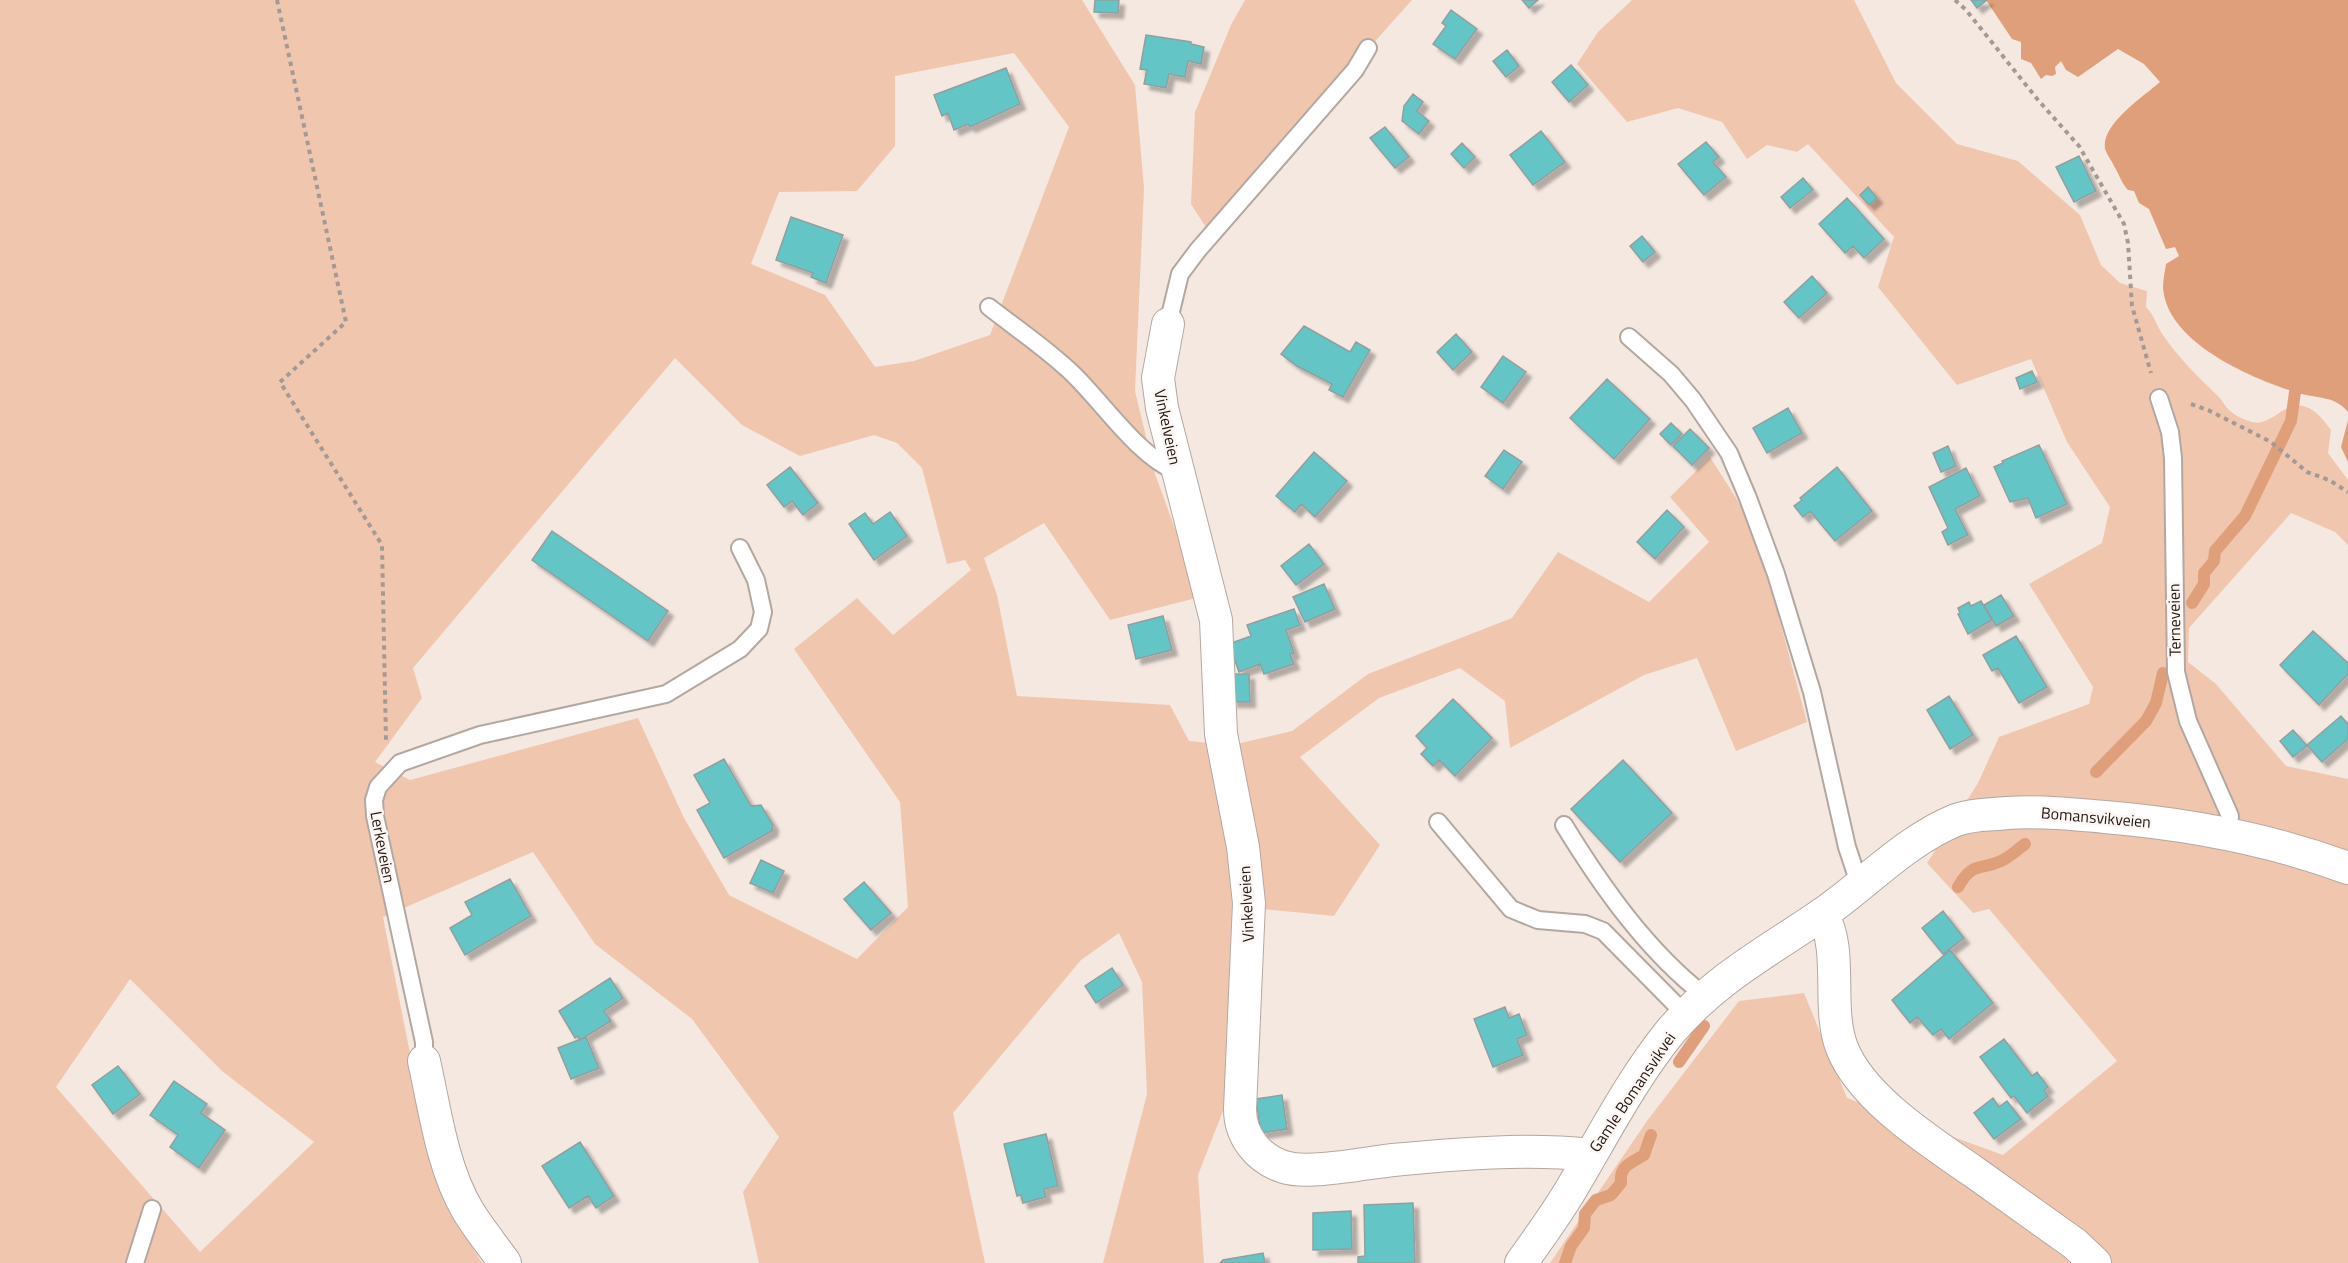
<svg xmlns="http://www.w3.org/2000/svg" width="2348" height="1263" viewBox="0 0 2348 1263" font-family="'Titillium Web',sans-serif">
<defs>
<filter id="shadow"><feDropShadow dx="5.5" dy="5.5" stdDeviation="1.5" flood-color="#0004"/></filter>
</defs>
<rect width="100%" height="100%" fill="#f5e8e1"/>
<path fill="#f1c6af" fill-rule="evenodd" d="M0,0H1082L1135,85L1144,188L1135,391L1155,474L1200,597L1110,620L1044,523L984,558L997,595L1017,696L1170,705L1189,741L1232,745L1292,731L1368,674L1512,618L1558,552L1649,602L1709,542L1670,497L1710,457L1747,515L1765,566L1807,722L1736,751L1697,658L1644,675L1510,748L1505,701L1460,668L1379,698L1300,757L1380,845L1334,916L1232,906L1228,1098L1198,1175L1204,1263H1103L1147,1094L1142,982L1119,933L1081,960L953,1113L985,1263H759L743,1192L779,1137L692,1019L595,944L533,852L383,917L420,1104L443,1200L482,1263H0ZM1014,53L1069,127L990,335L914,361L875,367L825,295L751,264L779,192L857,191L895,146V76ZM675,358L742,425L800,456L874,435L897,443L922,468L947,564L965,560L971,570L893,635L857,598L794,649L900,802L908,907L857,959L729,895L684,818L638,718L410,780L375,762L422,698L413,668ZM130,979L222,1071L314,1142L200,1252L56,1087Z
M1245,0H1412L1207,229L1191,204L1195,112L1231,25Z
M1632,0H1854L1896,83L1957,144L2018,161L2080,215L2101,265L2120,283L2147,291L2146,307C2155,316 2156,325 2163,335C2178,357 2198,377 2218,396C2223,401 2226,409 2233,413C2237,417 2244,419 2249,421C2277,433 2292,374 2331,430L2328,453L2348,480V545L2335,532L2291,513L2189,628L2188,662L2216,684L2286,766L2348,779V1263H1550L1647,1121L1739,1001L1804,993L1847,1098L2003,1155L2117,1061L1989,909L1973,913L1927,863L1978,783L1999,737L2089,704L2093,687L2029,584L2102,543L2110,507L2067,442L2031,359L1957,385L1878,287L1894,237L1808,144L1797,152L1767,145L1747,159L1722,122L1678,108L1627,122L1577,64L1598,32Z"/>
<path fill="#df9f7a" d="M1986,0H2348V412C2334,395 2318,399 2298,393C2253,379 2166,343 2163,287C2163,280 2165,271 2166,264L2179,256L2175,247L2166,249L2149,209L2139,203L2134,191L2128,190C2122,184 2119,174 2114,166C2112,161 2107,155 2105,149C2101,124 2143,97 2160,82L2144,64L2118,49L2078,77L2066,70L2061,61L2055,67L2056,74L2052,76L2046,75L2041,79L2031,63L2021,59V42L2012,39Z
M2348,420V462L2341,447Z"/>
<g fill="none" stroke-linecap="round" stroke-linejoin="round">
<path stroke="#df9f7a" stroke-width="12" d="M2192,603L2204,584V573L2214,561L2215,551L2245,516L2291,421L2295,392
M2096,772L2146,721L2156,703L2163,673
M1958,887C1973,861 1979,871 2001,861C2010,857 2018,849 2025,844
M1679,1062L1704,1026
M1565,1263L1571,1246L1584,1228L1585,1214L1596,1200L1611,1195L1621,1183C1619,1166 1631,1163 1644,1155L1651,1135"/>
</g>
<path fill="#63c5c6" stroke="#919f9f" stroke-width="1.5" filter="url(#shadow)" d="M1095,0H1119L1118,13L1094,12Z
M1522,0H1538L1529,8Z
M1971,0H1987L1977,8Z
M1451,10L1477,29L1455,59L1433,44L1446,26L1442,23Z
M1146,35L1191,42V44L1204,47L1201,64L1188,61L1185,77L1169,74L1166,88L1144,84L1147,70L1140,69Z
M1507,50L1519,66L1506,77L1493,61Z
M1571,65L1588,85L1569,102L1552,82Z
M1006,68L1020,104L970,127L968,124L954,130L948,113L942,116L934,95Z
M1413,94L1423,102L1417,111L1429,121L1419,134L1402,121L1404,106Z
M1385,127L1409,157L1395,168L1370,138Z
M1541,131L1565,162L1533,185L1510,155Z
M1706,142L1719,157L1713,162L1726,177L1704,195L1678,164Z
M1462,143L1475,157L1464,168L1451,154Z
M2079,156L2096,191L2074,202L2056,167Z
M1803,178L1813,190L1790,208L1781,197Z
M1868,187L1877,198L1869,205L1860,195Z
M1847,198L1884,239L1864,258L1853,246L1845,253L1819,224Z
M791,217L843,235L826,283L811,277L813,273L776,260Z
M1642,236L1655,252L1643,262L1630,246Z
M1812,276L1827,293L1799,318L1784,302Z
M1304,326L1350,352L1356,342L1370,350L1343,397L1329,390L1332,384L1297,366L1281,354Z
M1456,334L1472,352L1453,370L1437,352Z
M1503,356L1526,372L1503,403L1481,387Z
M2032,371L2037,382L2020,389L2016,378Z
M1607,379L1650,419L1614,459L1570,418Z
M1788,408L1802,433L1767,453L1753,428Z
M1671,423L1682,434L1671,445L1660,434Z
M1690,429L1709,448L1692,465L1673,446Z
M2039,445L2067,504L2036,518L2028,498L2010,502L1994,467L2003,463L2002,461Z
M1948,446L1956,466L1941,472L1933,453Z
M1504,450L1522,462L1503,489L1485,476Z
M1314,452L1347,481L1315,517L1301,504L1295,512L1276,496Z
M790,467L818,503L803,515L792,501L784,507L767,485Z
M1837,467L1872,511L1835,541L1810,511L1803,517L1794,506L1802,500L1800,498Z
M1966,468L1980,496L1955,509L1968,535L1948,545L1942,532L1948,528L1929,487Z
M1667,510L1684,527L1655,559L1637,542Z
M890,512L907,536L874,560L849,524L865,513L873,524Z
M552,531L668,611L648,641L532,560Z
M1309,544L1324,564L1296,585L1281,566Z
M1324,584L1335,609L1305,622L1293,597Z
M2001,595L2014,616L1996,626L1984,605Z
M1981,601L1992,620L1968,634L1958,614L1960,613L1958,608L1969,602L1971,606Z
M1294,609L1300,625L1286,630L1294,653L1290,654L1294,664L1264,674L1260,664L1239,672L1229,644L1251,636L1247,625Z
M1163,616L1172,650L1136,659L1128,625Z
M2313,631L2348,663V674L2319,705L2280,665Z
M2016,636L2047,687L2019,703L1998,668L1992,671L1983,655Z
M1231,674H1249L1250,702H1232Z
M1949,696L1973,735L1950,749L1927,710Z
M1453,699L1492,738L1455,776L1439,760L1433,766L1421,754L1427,748L1416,736Z
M2341,716L2348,724V739L2322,762L2307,745Z
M2293,730L2307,746L2293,757L2280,741Z
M724,759L751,806L761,805L773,825L772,831L724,858L697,810L710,803L694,775Z
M1623,760L1672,813L1620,862L1571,809Z
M761,860L784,871L773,893L750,883Z
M510,879L531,916L465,955L450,928L472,915L465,902Z
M864,882L891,913L871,930L844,899Z
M1943,911L1964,938L1943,954L1922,928Z
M1950,950L1993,1003L1949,1039L1941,1029L1933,1035L1917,1017L1910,1023L1892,1000Z
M1112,968L1123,985L1096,1003L1085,986Z
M610,978L623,998L604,1011L611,1021L580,1040L578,1036L575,1038L559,1011Z
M1505,1007L1509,1018L1519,1014L1527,1035L1517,1039L1523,1055L1493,1067L1474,1019Z
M586,1037L599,1068L571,1079L558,1048Z
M2004,1039L2032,1076L2037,1072L2048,1087L2044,1090L2048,1096L2027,1113L2014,1096L2011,1098L1980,1057Z
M118,1066L140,1094L113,1114L92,1085Z
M174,1081L207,1104L201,1113L225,1130L199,1168L170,1147L178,1135L150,1115Z
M1282,1095L1287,1129L1261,1133L1256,1099Z
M1993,1098L1999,1107L2007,1101L2021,1119L1994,1139L1974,1113Z
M1046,1134L1058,1186L1044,1189L1046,1197L1023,1203L1021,1195L1017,1196L1004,1144Z
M580,1142L614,1196L596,1208L588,1196L569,1208L542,1166Z
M1413,1203L1415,1263H1358V1257L1365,1256L1364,1205Z
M1351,1211L1352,1249L1313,1250V1213Z
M1263,1253L1265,1263H1220L1223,1260Z"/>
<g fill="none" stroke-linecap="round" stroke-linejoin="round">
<defs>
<path id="service" d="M989,307C1017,329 1047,349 1073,374C1104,404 1137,455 1177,472
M1168,324L1180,274L1198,250L1355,70L1368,48
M1629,337L1671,374L1693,400L1729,453L1748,498L1776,574L1812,692L1847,847L1860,886
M2159,398L2170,432L2173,458L2176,672L2188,721L2230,816L2228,834
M1438,822L1511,909L1538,920L1585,924L1603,931L1686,1015
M1564,825C1602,887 1647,951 1705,996
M424,1061V1042L375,816L374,800L378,787L400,763L480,735L666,694L740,649L759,629L763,612L756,580L740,548
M135,1263L152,1209"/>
<path id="minor" d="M1168,324L1158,378L1162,408L1216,620L1221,734L1243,847L1249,903L1240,1109C1240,1136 1258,1159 1284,1167C1308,1175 1365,1163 1393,1160C1457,1154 1526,1148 1590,1155
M1822,914C1844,950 1826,1007 1842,1048C1862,1099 1931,1142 1974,1172C2008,1196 2041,1220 2075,1244L2095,1263
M424,1061C435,1110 442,1167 468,1211C479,1229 493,1246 505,1263
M1521,1263C1539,1238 1558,1212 1573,1186C1604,1134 1632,1079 1670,1032C1715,979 1764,954 1821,915C1866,884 1905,841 1956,820C1972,814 1990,815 2007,813C2040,811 2073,814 2105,817C2188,824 2270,839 2348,868"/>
</defs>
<use href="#service" stroke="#b3a8a1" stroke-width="20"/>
<use href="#minor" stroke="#b3a8a1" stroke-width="34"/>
<path stroke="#a49a95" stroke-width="4" stroke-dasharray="4.5 4.5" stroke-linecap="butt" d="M277,0L346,322L280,382L382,545L386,741
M1955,0L1966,10L2038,100L2079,146L2124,224L2128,243L2132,306L2151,373
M2191,404L2210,411L2271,442L2307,472L2329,480L2348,492"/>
<use href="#service" stroke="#fff" stroke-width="16"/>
<use href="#minor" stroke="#fff" stroke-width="32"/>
</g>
<g text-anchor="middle" stroke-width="5" stroke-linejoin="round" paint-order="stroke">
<g font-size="16" fill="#1d1916" stroke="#fef6f2">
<text transform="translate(1168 427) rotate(78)" y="6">Vinkelveien</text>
<text transform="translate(2174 620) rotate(-91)" y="6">Terneveien</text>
<text transform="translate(2096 817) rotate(5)" y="6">Bomansvikveien</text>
<text transform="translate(383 847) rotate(79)" y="6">Lerkeveien</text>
<text transform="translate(1246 904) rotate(-93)" y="6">Vinkelveien</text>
<text transform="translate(1632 1092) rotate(-56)" y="6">Gamle Bomansvikvei</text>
</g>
</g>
</svg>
